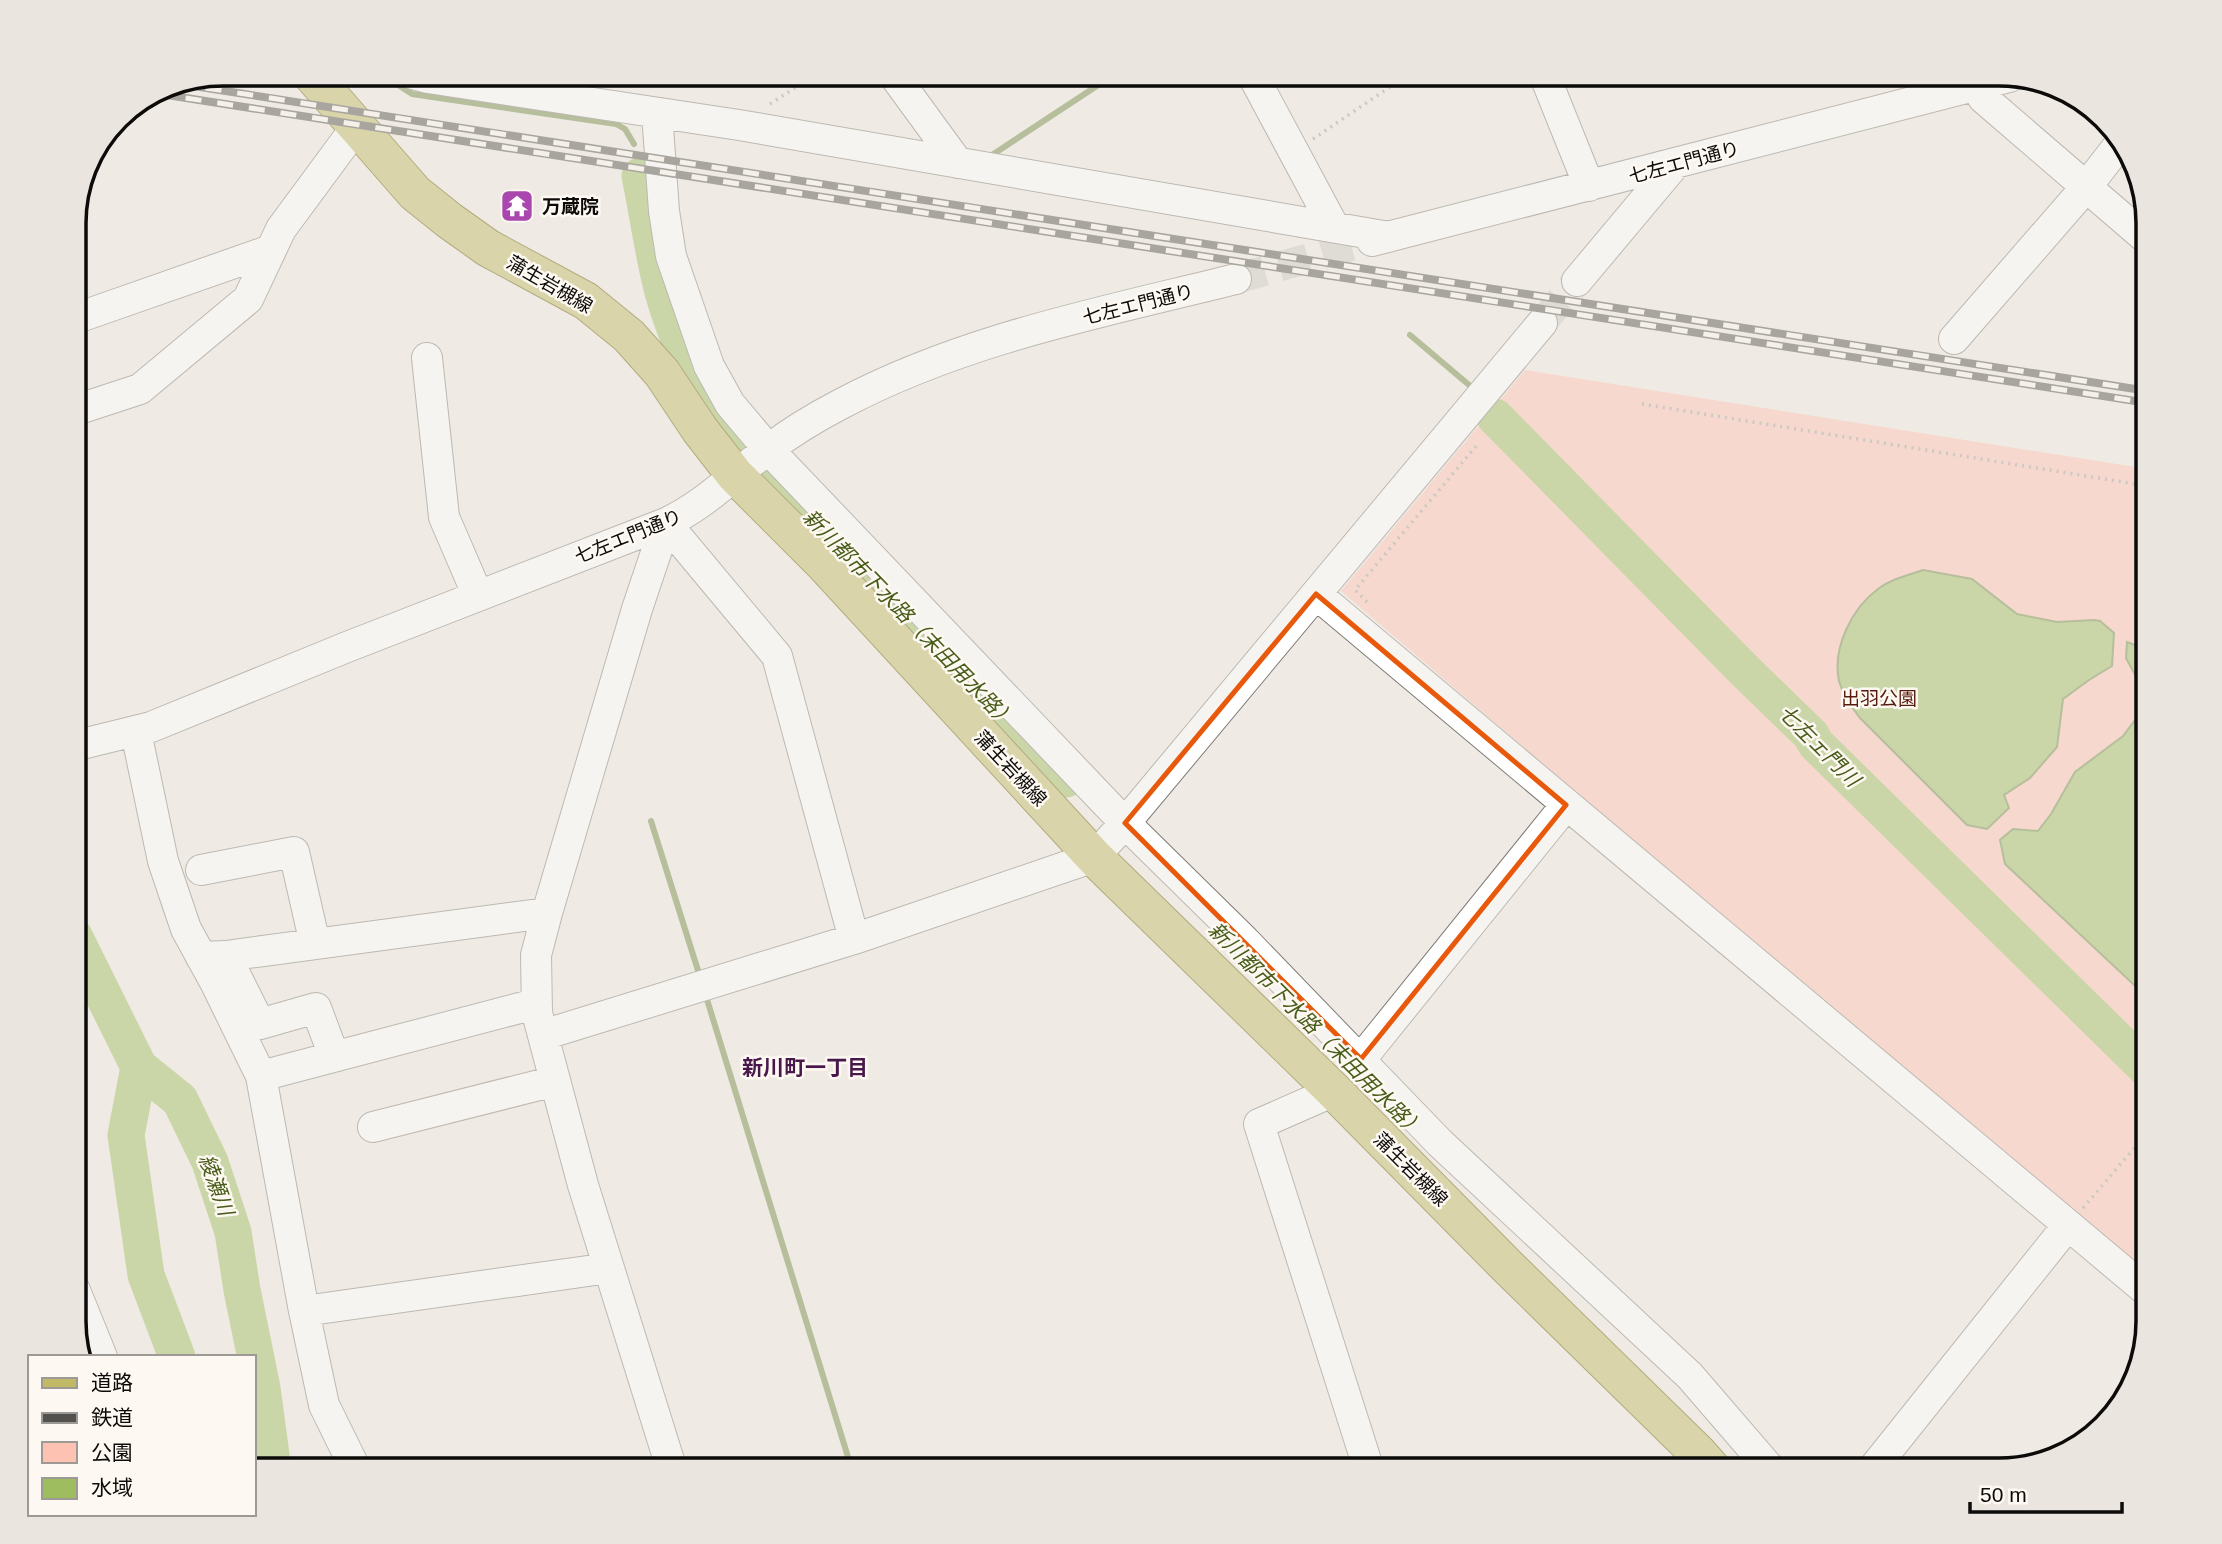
<svg xmlns="http://www.w3.org/2000/svg" width="2222" height="1544" viewBox="0 0 2222 1544" font-family="Arial,'Noto Sans JP',sans-serif">
<rect width="100%" height="100%" fill="#efebe4"/>
<path fill="#fec2b3" d="M1525,370L2148,469V1281L1341,591Z"/>
<path fill="#9dbd5f" stroke="#728845" stroke-width="2" d="M1923,570L1972,579L2017,614L2057,622L2094,620L2100,621L2114,633L2112,666L2089,680L2063,699L2057,747L2030,778L2004,795L2009,808L1987,829L1967,825L1860,718C1851,706 1843,696 1839,681C1832,648 1852,608 1878,589C1891,579 1908,575 1923,570Z
M2127,642L2148,650V998L2005,864L2000,840L2013,829L2038,831L2051,814L2075,772L2123,736L2144,708L2139,682L2126,658Z"/>
<g fill="none" stroke-linecap="round" stroke-linejoin="round">
<path stroke="#728845" stroke-width="6" d="M386,74L389,79L412,94L616,124L625,129L634,144
M559,74L580,89
M989,157L1115,74
M1410,335L1475,390
M1486,404L1495,417
M651,821L701,980
M705,993L852,1470"/>
<path stroke="#9dbd5f" stroke-width="37" d="M640,176C648,214 653,254 663,292C677,342 707,410 743,448
M1495,417L1745,671L1811,735L1816,744L2148,1070
M764,471L849,556L1011,729L1066,779
M74,936L139,1067L180,1100L210,1162L233,1232L242,1290L262,1388L273,1470
M139,1067L126,1135L146,1275L177,1357"/>
<path stroke="#cdc9c3" stroke-width="30" stroke-dasharray="30 15" stroke-linecap="butt" d="M1236,279L1358,244
M1542,323L1577,281"/>
<defs>
<path id="minor" d="M413,74L428,78L739,125L1389,237
M893,74L958,163
M1252,74L1334,227
M1544,74L1589,186
M1976,86L1983,98L2148,240
M657,113L664,211L671,256L709,366L730,404L768,449L1125,823L1245,941L1440,1143L1690,1376L1771,1470
M1372,241L2009,77
M1577,281L1675,164
M74,319L271,250
M1954,339L2087,186L2122,141
M427,358L444,517L478,596
M79,409L140,389L248,299L281,229L357,126
M1316,594L2148,1292
M136,732L163,861L186,929L215,982L261,1076L304,1311L324,1405L356,1470
M74,746L151,727L347,647L666,523C706,504 733,475 769,449C791,432 816,417 841,404C963,339 1103,312 1236,279
M201,870L294,852L315,944
M226,956L260,1024L316,1008L334,1056
M201,957L226,956L547,913
M543,1035L854,939L1094,857L1125,823L1542,323
M1361,1059L1566,805
M261,1076L535,1004
M1334,1091L1259,1124L1369,1470
M373,1127L555,1081
M74,1288L102,1357
M304,1311L609,1268
M672,1470L583,1185L537,1013L536,955L547,913L637,609L666,523L777,656L854,939
M1872,1470L2068,1225"/>
<path id="major" d="M311,74L415,193L450,221L488,248L586,301L629,336L662,373L700,430L735,475L824,564L1094,857L1334,1091L1506,1265L1698,1453L1713,1470"/>
</defs>
<use href="#minor" stroke="#807c76" stroke-width="32"/>
<use href="#major" stroke="#695e03" stroke-width="39"/>
<path stroke="#a29e99" stroke-width="3.5" stroke-dasharray="2 5" stroke-linecap="butt" d="M770,104L816,74
M1313,139L1409,74
M1642,404L2148,486
M1367,602L1355,590L1477,445
M2083,1208L2148,1132
M74,1237L83,1265"/>
<use href="#minor" stroke="#fff" stroke-width="30"/>
<use href="#major" stroke="#c2b966" stroke-width="37"/>
<defs>
<path id="rail" d="M174,83L2148,391
M154,93L2148,403"/>
</defs>
<use href="#rail" stroke="#53514d" stroke-width="8"/>
<use href="#rail" stroke="#fdf8f1" stroke-width="5" stroke-dasharray="16" stroke-linecap="butt"/>
</g>
<path d="M0 0H2222V1544H0ZM1316,594L1566,805L1361,1059L1125,823Z" fill="#efebe4" fill-opacity=".55" fill-rule="evenodd"/>
<path fill="none" stroke="#e8590c" stroke-width="5" stroke-linejoin="round" d="M1316,594L1566,805L1361,1059L1125,823Z"/>
<defs>
<symbol id="temple-square" viewBox="-11 -11 22 22"><rect x="-9" y="-9" width="18" height="18" rx="4" fill="#aa47ae" stroke="#fdf8f1"/><path d="M0-6L5-2H3V0L6.5 2.5H4V6H1.5V3h-3V6H-4V2.5H-6.5L-3 0V-2H-5Z" fill="#fff"/></symbol>
</defs>
<g fill-rule="evenodd">
<use href="#temple-square" x="498" y="187" width="38" height="38"/>
</g>
<g text-anchor="middle" stroke-width="5" stroke-linejoin="round" paint-order="stroke">
<g font-size="19" fill="#0d0b09" stroke="#fdf8f1">
<text transform="translate(1684 162) rotate(-15)" y="7">七左エ門通り</text>
<text transform="translate(550 284) rotate(30)" y="7">蒲生岩槻線</text>
<text transform="translate(1138 304) rotate(-14)" y="7">七左エ門通り</text>
<text transform="translate(628 536) rotate(-22)" y="7">七左エ門通り</text>
<text transform="translate(1011 768) rotate(47)" y="7">蒲生岩槻線</text>
<text transform="translate(1411 1169) rotate(45)" y="7">蒲生岩槻線</text>
</g>
<g font-size="19" font-weight="bold" fill="#0d0b09" stroke="#fdf8f1" text-anchor="start">
<text x="542" y="213">万蔵院</text>
</g>
<g font-size="19" fill="#571a0c" stroke="#fdf8f1">
<text x="1879" y="705">出羽公園</text>
</g>
<g font-size="21" font-style="italic" fill="#485c1a" stroke="#fdf8f1">
<text transform="translate(909 619) rotate(46)" y="7">新川都市下水路（末田用水路）</text>
<text transform="translate(1819 746) rotate(45)" y="7">七左ェ門川</text>
<text transform="translate(1316 1030) rotate(45)" y="7">新川都市下水路（末田用水路）</text>
<text transform="translate(216 1185) rotate(70)" y="7">綾瀬川</text>
</g>
<g font-size="21" font-weight="bold" fill="#48184a" stroke="#fdf8f1">
<text x="805" y="1075">新川町一丁目</text>
</g>
</g>
<path d="M0 0H2222V1544H0ZM223 86H1999A137 137 0 0 1 2136 223V1321A137 137 0 0 1 1999 1458H223A137 137 0 0 1 86 1321V223A137 137 0 0 1 223 86Z" fill="#eae5de" fill-rule="evenodd"/>
<path fill="none" stroke="#0d0b09" stroke-width="3.5" d="M223 86H1999A137 137 0 0 1 2136 223V1321A137 137 0 0 1 1999 1458H223A137 137 0 0 1 86 1321V223A137 137 0 0 1 223 86Z"/>
<rect x="28" y="1355" width="228" height="161" fill="#fdf8f1" stroke="#9d9994" stroke-width="2"/>
<rect x="42" y="1378" width="35" height="10" fill="#c2b966" stroke="#9d9994" stroke-width="2"/>
<text x="91" y="1390" font-size="21" fill="#0d0b09">道路</text>
<rect x="42" y="1413" width="35" height="10" fill="#53514d" stroke="#9d9994" stroke-width="2"/>
<text x="91" y="1425" font-size="21" fill="#0d0b09">鉄道</text>
<rect x="42" y="1442" width="35" height="21" fill="#fec2b3" stroke="#9d9994" stroke-width="2"/>
<text x="91" y="1460" font-size="21" fill="#0d0b09">公園</text>
<rect x="42" y="1478" width="35" height="21" fill="#9dbd5f" stroke="#9d9994" stroke-width="2"/>
<text x="91" y="1495" font-size="21" fill="#0d0b09">水域</text>
<path d="M1970 1502v10h152v-10" fill="none" stroke="#0d0b09" stroke-width="3.5"/>
<text x="1980" y="1502" font-size="21" fill="#0d0b09" stroke="#fdf8f1" stroke-width="5" paint-order="stroke">50 m</text>
</svg>
